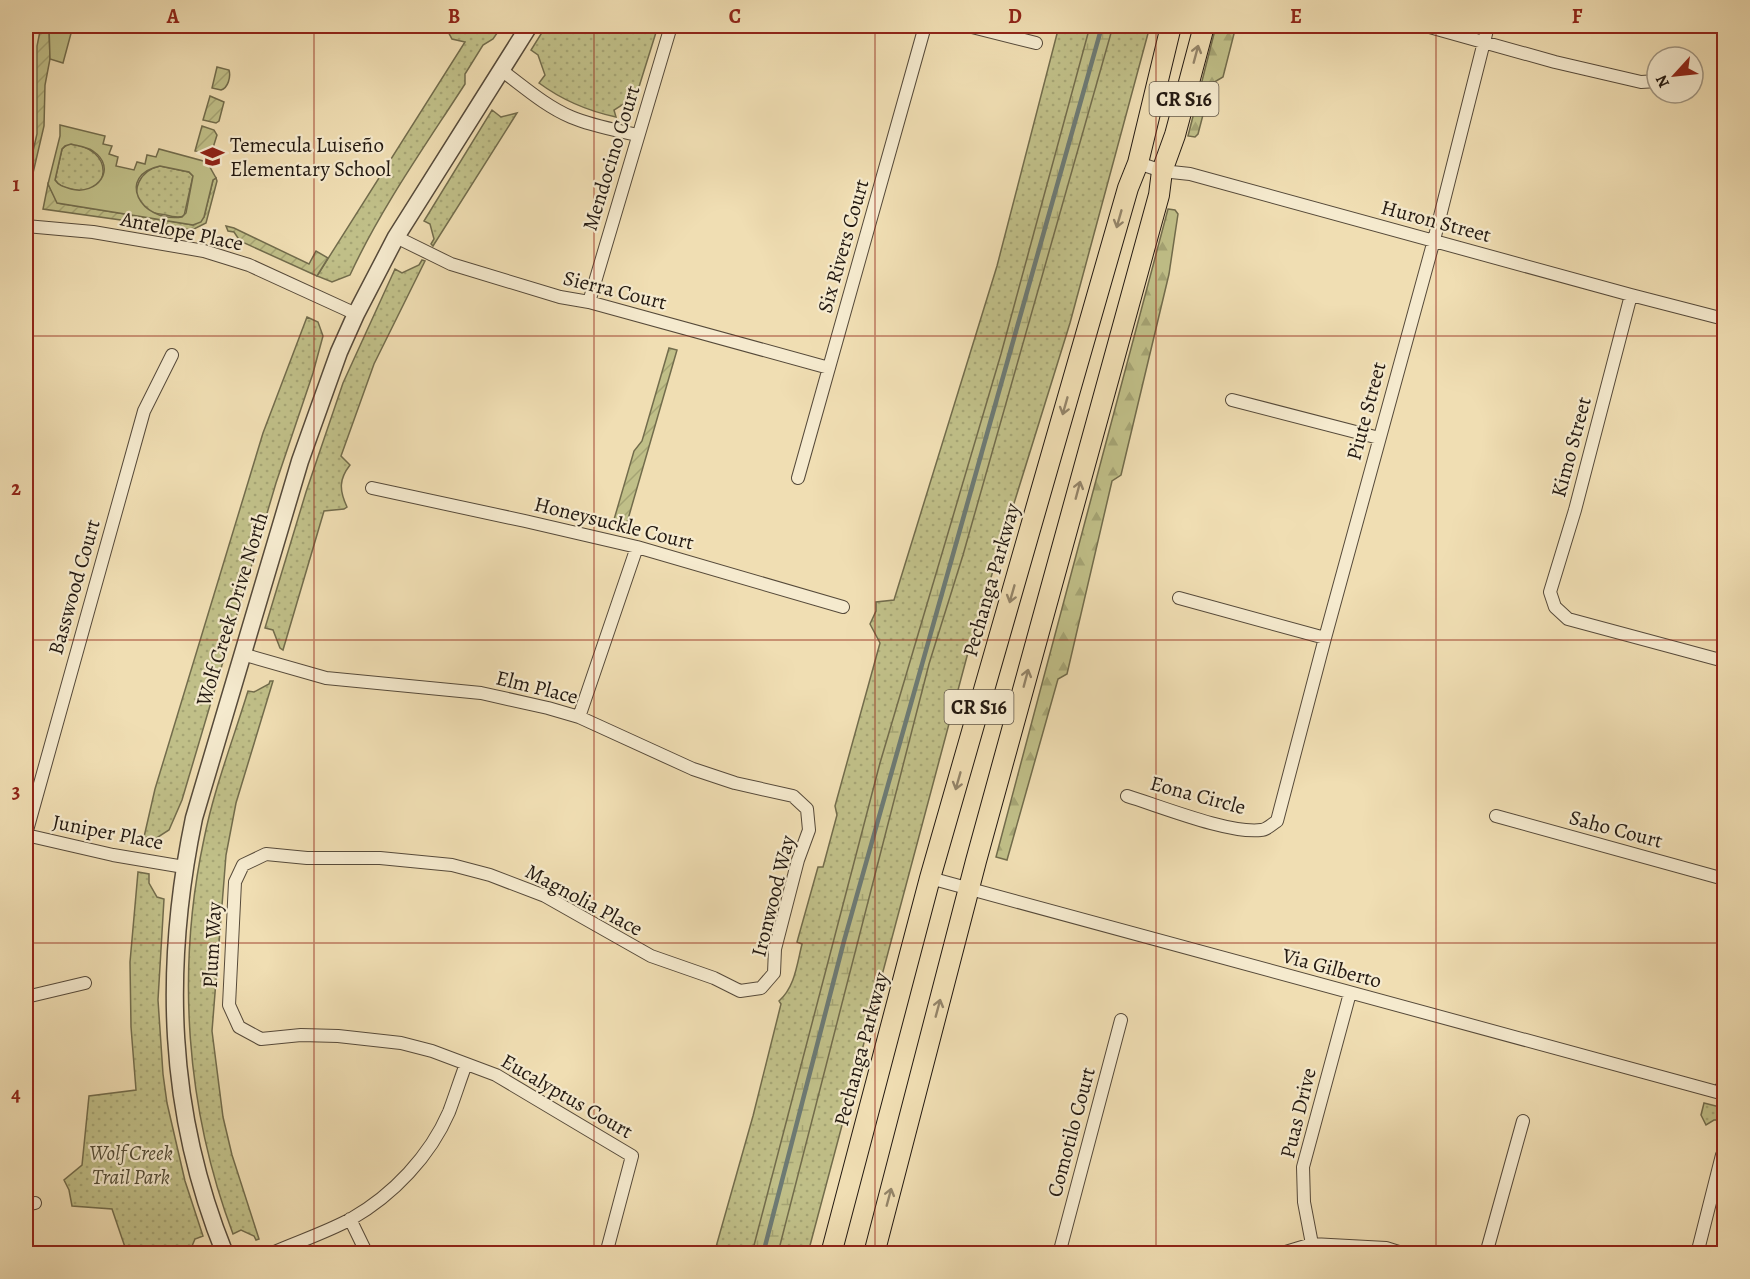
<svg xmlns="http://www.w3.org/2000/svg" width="1750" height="1279" viewBox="0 0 1750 1279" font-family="Alegreya,serif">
<defs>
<pattern id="grass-dots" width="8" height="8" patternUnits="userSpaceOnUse" patternTransform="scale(1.5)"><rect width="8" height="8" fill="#c0bf88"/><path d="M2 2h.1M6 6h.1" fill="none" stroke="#a5a474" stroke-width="1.8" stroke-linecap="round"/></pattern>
<pattern id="forest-firs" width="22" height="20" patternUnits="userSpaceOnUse" patternTransform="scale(1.5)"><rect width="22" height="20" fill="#c0bf88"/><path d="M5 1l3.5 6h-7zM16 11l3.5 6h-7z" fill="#a5a474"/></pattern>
<pattern id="wetland-marsh" width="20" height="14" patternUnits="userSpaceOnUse" patternTransform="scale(1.5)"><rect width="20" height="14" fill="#c0bf88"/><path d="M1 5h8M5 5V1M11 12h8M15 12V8" fill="none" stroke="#a5a474"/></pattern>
<pattern id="garden-furrows" width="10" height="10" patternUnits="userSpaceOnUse" patternTransform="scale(1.5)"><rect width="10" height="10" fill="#c0bf88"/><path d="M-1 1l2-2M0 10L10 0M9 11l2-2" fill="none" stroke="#a5a474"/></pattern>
</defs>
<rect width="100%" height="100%" fill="#f0deb3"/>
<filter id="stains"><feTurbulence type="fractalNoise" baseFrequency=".00333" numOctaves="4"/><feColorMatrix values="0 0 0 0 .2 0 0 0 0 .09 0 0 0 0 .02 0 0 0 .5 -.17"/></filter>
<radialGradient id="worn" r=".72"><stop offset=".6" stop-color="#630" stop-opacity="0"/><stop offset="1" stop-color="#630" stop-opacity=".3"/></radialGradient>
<path fill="url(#grass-dots)" stroke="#726c4c" stroke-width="1.5" d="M445,26H502L493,39L483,45L465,74V84C425,146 381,208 350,275L332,282L317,276L465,42L452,39Z
M546,26H658L633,106L625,103L614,110L616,117C588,111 562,100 539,83L545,75L538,55L531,50Z
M1059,26H1150L1070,323L970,645L808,1253L714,1254L753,1116L781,1004L779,1001C795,987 797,964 802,944L797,942L818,867H823L837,815L835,806L880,643L870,624L876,611V602L894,600L997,266Z
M492,110L501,117L517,113L433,246L431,244L434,239L430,224L424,221Z
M68,144C117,146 112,201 70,189C64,187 59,186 55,180L62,149Z
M160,166L189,172L193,176L184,216C178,218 173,217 166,215C159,214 150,213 144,208C128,191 141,170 160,166Z
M422,260L425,261L374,364L341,456L350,465C339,479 339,490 347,507L344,509L324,511L283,650L280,648L273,630L265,628L306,492L343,383L395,269L402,273L419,265Z
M307,317L318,322L323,336L313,373L276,483L182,800L169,830L155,839L144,837L155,789L263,433Z
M270,681H273L236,803L226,855L212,1031L223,1117L232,1155L259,1239L256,1240L254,1236L241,1230L233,1234C186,1109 176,970 204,839C214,789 233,740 248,691L254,692L269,684Z
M138,872L149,874V883L157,897L164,899L158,1000L163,1074L167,1103L185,1181L203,1236L195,1239L189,1253H127L112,1209L72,1206L69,1190L64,1180L82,1165L89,1096L136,1090L131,1027L130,962Z
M1704,1103L1724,1108V1120H1714L1706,1125L1701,1115Z"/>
<path fill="url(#forest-firs)" stroke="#726c4c" stroke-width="1.5" d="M1216,26H1236L1223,77L1211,84L1198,134L1195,137L1188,136Z
M1168,209L1175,210L1178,214L1169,274L1121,475L1112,481L1067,674L1058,679L1007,860L996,857Z"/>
<path fill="url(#wetland-marsh)" stroke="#726c4c" stroke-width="1.5" d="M1090,26H1113L963,555L929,664L778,1253H752L880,763L1001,354Z"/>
<path fill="url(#garden-furrows)" stroke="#726c4c" stroke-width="1.5" d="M41,26H49L50,59L45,85L44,126L26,203V181L37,134V46Z
M217,67L229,70C231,77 228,88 221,90L212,88Z
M210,96L224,102L219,121L216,123L203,120Z
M202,126L214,130L217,135L212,151L208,154L195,151Z
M216,178L217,181L206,223L192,230L43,209L48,184L58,203L193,225L204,217L213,180Z
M226,226L234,228L309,264L316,251L328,258L317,276L240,241L234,232L228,231Z
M669,348L677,350L626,526L613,523L634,451L642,441Z"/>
<path fill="#c0bf88" stroke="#726c4c" stroke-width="1.5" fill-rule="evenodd" d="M49,26H73L63,63L50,59Z
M60,125L105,136L103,144L112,146L109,154L118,157L116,166L134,170L137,162L145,164L147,155L156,157L159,149L207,162L216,178L213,180L204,217L201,222L193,225L57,203L48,184L60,136ZM71,144C78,146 87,147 93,151C118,168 97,196 71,189C64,187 59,186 55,180L62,149L65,146ZM160,166L189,172L193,176L186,213L182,217C139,223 116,175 160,166Z"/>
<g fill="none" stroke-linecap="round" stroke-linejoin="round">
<path stroke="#6d7a74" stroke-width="4.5" d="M763,1254L844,941L1102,26"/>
<defs>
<path id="minor" d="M968,26L1036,43
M1426,26L1555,62L1641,82L1657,81
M501,70C523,86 545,106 571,117C592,126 616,130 638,135
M1138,163L1162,171L1190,174L1631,295L1724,319
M26,226L93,232L204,251L249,265L356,314
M396,237L451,264L560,297L589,302L829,368
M1631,295L1575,510L1550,592L1555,607L1568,619L1724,661
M589,302L671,26
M1232,400L1379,438
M798,478L925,26
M372,488L525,521L637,547L843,607
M1179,598L1325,638
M242,654L326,678L481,693L548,708L579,717L693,769L735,783L793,796L807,809L809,830L798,860L775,949L774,973L761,988L740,991L714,978L651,956L545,896L490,875L452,865L380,858H307L266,854L243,865L235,882L229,1005L239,1027L261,1039L301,1035L338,1036L401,1043L432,1051L496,1075L632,1156L606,1254
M579,717L637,547
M1127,796C1160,806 1229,834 1261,830C1267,830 1272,824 1277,821L1325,638L1434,240L1488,26
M1496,816L1724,879
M26,834L144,411L172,355
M26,835L113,855L184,867
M930,878L1724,1094
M26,997L85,983
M1721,1093L1724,1078
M26,1205L35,1203
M350,1219L367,1254
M1312,1244L1304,1202L1303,1167L1350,993
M270,1254C297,1242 325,1233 351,1219C393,1195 430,1156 449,1112C455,1096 460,1080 466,1064
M1059,1254L1121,1020
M1279,1254L1312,1244L1386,1248L1405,1254
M1486,1254L1523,1121
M1697,1254L1722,1155"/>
<path id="tertiary" d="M225,1254C167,1111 163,967 194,818L300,461L339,352L356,314L396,237L529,26"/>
<path id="primary" d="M831,1254L930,878L1128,188L1138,163L1171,26
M874,1254L976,861L1159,195L1162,171L1175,135L1204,26"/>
</defs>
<use href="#minor" stroke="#564a3a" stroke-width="14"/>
<use href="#tertiary" stroke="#564a3a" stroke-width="19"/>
<use href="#primary" stroke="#231911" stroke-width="22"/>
<use href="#minor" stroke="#f5eace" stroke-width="12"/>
<use href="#tertiary" stroke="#f5eace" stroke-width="16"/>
<use href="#primary" stroke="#f0deb3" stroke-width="20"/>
</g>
<defs><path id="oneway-shaft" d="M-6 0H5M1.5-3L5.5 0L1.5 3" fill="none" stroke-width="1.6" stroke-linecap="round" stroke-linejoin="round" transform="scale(1.5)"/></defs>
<g stroke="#94856a">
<use href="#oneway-shaft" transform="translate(1196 54) rotate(-75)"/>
<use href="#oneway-shaft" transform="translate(1119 219) rotate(106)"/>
<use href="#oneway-shaft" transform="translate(1065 406) rotate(106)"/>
<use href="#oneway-shaft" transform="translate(1078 490) rotate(-75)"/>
<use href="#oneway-shaft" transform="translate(1012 594) rotate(106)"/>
<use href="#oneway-shaft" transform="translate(1026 678) rotate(-75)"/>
<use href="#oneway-shaft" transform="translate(958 781) rotate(106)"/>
<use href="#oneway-shaft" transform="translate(938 1008) rotate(-75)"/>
<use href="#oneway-shaft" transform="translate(889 1197) rotate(-75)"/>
</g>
<path fill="none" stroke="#8f2418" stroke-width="1.5" stroke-opacity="0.55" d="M314,26V1254M594,26V1254M875,26V1254M1156,26V1254M1436,26V1254M26,336H1724M26,640H1724M26,943H1724"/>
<defs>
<symbol id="school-bare" viewBox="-9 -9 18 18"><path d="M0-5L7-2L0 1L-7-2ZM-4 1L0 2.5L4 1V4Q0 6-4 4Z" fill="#8f2418" stroke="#f5eace" stroke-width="2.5" paint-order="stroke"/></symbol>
</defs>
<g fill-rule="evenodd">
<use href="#school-bare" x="196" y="140" width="33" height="33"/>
</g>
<g text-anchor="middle" stroke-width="4.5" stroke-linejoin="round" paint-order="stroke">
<g fill="#f5eace" stroke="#62584a" stroke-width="1.5">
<rect x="1149.5" y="82" width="69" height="34" rx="4.5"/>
<rect x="944.5" y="690" width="69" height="34" rx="4.5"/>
</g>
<g font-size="20" font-weight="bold" fill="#231911">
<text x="1184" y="106">CR S16</text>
<text x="979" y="714">CR S16</text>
</g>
<g font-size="21" fill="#231911" stroke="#f5eace" text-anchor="start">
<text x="230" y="152">Temecula Luiseño<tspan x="230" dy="24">Elementary School</tspan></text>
</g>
<g font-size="21" fill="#231911" stroke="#f5eace">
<text transform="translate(611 158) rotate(-73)" y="7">Mendocino Court</text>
<text transform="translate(1436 221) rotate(15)" y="7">Huron Street</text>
<text transform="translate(182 231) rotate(12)" y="7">Antelope Place</text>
<text transform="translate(843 246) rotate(-74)" y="7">Six Rivers Court</text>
<text transform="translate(615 290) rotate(14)" y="7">Sierra Court</text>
<text transform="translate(1366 411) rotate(-75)" y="7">Piute Street</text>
<text transform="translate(1571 447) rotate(-75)" y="7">Kimo Street</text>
<text transform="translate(614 523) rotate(14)" y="7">Honeysuckle Court</text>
<text transform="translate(991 580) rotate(-74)" y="7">Pechanga Parkway</text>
<text transform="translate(74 587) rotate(-74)" y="7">Basswood Court</text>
<text transform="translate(232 609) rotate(-73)" y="7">Wolf Creek Drive North</text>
<text transform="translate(537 687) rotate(14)" y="7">Elm Place</text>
<text transform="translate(1198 795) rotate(15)" y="7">Eona Circle</text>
<text transform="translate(1616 829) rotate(15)" y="7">Saho Court</text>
<text transform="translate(108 832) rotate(11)" y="7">Juniper Place</text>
<text transform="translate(773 896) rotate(-76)" y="7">Ironwood Way</text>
<text transform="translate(584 900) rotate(28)" y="7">Magnolia Place</text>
<text transform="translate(212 945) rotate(-87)" y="7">Plum Way</text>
<text transform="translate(1332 968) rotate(15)" y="7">Via Gilberto</text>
<text transform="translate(861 1049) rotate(-75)" y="7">Pechanga Parkway</text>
<text transform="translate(567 1096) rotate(30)" y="7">Eucalyptus Court</text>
<text transform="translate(1298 1113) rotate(-76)" y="7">Puas Drive</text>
<text transform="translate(1071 1132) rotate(-75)" y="7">Comotilo Court</text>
</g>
<g font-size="21" font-style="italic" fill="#524b35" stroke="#f5eace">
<text x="131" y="1160">Wolf Creek<tspan x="131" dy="24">Trail Park</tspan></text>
</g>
</g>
<rect width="1750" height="1279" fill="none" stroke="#f0deb3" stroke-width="66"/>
<g transform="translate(1675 75) rotate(243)"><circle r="28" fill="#f5eace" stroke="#a19682" stroke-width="1.5"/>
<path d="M0-4.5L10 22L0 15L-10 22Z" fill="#8f2418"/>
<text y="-9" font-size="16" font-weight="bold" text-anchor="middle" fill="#231911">N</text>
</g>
<rect x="33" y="33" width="1684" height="1213" fill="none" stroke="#8f2418" stroke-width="2"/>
<g font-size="20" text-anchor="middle" font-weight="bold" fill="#8f2418">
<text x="173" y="23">A</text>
<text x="454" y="23">B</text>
<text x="735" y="23">C</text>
<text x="1015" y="23">D</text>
<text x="1296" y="23">E</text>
<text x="1577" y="23">F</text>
<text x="16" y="191">1</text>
<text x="16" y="495">2</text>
<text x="16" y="798">3</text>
<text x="16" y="1101">4</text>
</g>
<rect width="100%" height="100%" filter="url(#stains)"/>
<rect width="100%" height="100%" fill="url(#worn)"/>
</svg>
